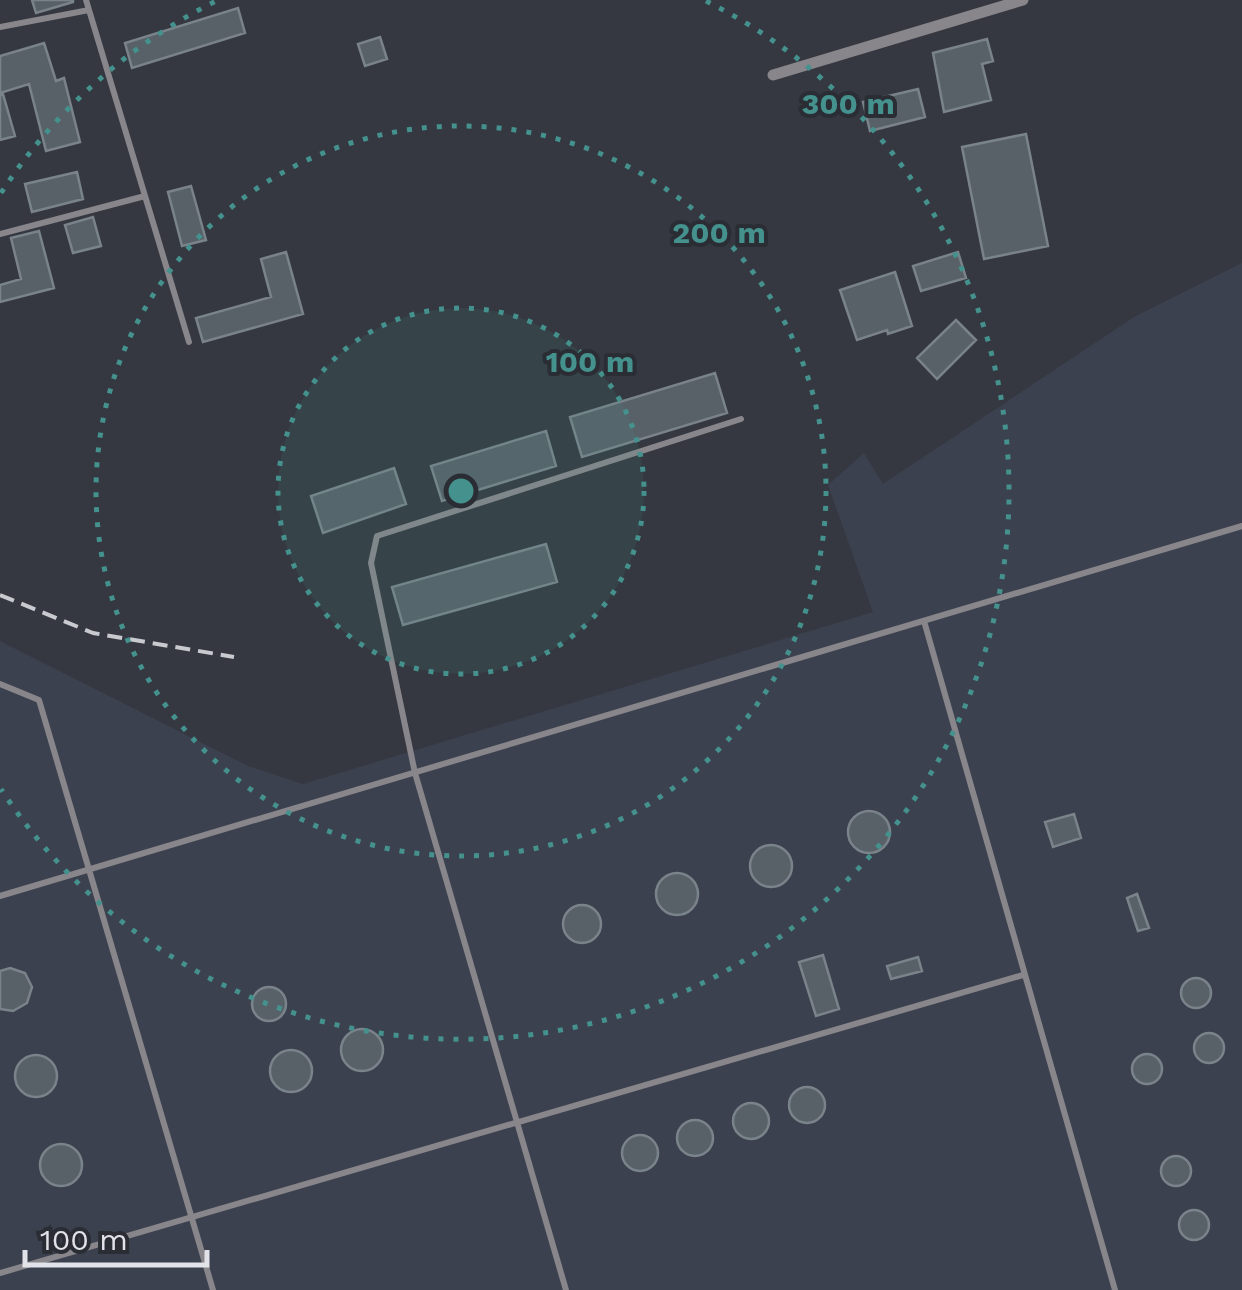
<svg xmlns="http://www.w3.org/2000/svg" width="1242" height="1290" viewBox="0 0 1242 1290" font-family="'Work Sans',sans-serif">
<rect width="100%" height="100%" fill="#353840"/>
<path fill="#3c414f" d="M1242,263V1290H0V641L248,766L303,784L873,612L828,485L864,453L883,484L1134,317Z"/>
<path fill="#586168" stroke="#798389" stroke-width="2.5" d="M32,0H73V2L36,13Z
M238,8L245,33L132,68L125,43Z
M380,37L387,59L365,66L358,44Z
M987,39L993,61L982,64L991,100L944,112L933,53Z
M44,43L56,81L64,78L80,142L46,151L29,84L0,93V56Z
M918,89L925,117L870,131L863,102Z
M3,94L15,136L0,140V95Z
M1026,134L1048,246L984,259L962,147Z
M77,172L83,199L32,212L25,184Z
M191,186L206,240L182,246L168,192Z
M93,217L101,246L73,253L65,225Z
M39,231L54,288L0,302V285L21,279L11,238Z
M286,252L303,314L203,342L196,318L271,297L261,259Z
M958,252L966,278L921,291L913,266Z
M895,272L912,326L888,334L887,330L857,340L840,290Z
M956,320L976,340L937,379L917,358Z
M715,373L727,413L582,457L570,417Z
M546,431L556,466L442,501L431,466Z
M394,468L406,504L323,533L311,496Z
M546,544L557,582L403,625L392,587Z
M848 832a21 21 0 1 1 42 0a21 21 0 1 1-42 0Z
M1074,814L1081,838L1053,847L1045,822Z
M750 866a21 21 0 1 1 42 0a21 21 0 1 1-42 0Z
M656 894a21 21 0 1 1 42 0a21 21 0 1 1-42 0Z
M1137,894L1149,928L1138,931L1127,898Z
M563 924a19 19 0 1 1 38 0a19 19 0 1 1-38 0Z
M823,955L839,1009L816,1016L799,962Z
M918,957L922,971L891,979L887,966Z
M10,968L25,973L32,987L27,1003L13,1011L0,1009V971Z
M1181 993a15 15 0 1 1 30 0a15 15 0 1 1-30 0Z
M252 1004a17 17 0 1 1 34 0a17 17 0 1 1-34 0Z
M341 1050a21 21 0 1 1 42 0a21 21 0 1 1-42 0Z
M1194 1048a15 15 0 1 1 30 0a15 15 0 1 1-30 0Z
M270 1071a21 21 0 1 1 42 0a21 21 0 1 1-42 0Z
M1132 1069a15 15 0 1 1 30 0a15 15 0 1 1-30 0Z
M15 1076a21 21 0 1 1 42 0a21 21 0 1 1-42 0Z
M789 1105a18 18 0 1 1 36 0a18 18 0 1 1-36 0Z
M733 1121a18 18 0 1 1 36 0a18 18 0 1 1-36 0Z
M677 1138a18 18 0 1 1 36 0a18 18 0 1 1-36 0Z
M622 1153a18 18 0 1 1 36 0a18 18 0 1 1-36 0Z
M40 1165a21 21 0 1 1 42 0a21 21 0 1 1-42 0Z
M1161 1171a15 15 0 1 1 30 0a15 15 0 1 1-30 0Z
M1179 1225a15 15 0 1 1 30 0a15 15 0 1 1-30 0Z"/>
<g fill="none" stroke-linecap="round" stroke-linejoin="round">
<path stroke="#88868a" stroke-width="6" d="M86,0L189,342
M0,27L89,10
M0,234L145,196
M924,621L1115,1290
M0,684L39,700L213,1290
M0,896L1242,526
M0,1273L1023,975
M566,1290L415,773L371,563L377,536L741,419"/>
<path stroke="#88868a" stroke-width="11" d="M773,75L1023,0"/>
<path stroke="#c8cad0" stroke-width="4" stroke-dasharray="15 8" stroke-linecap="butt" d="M0,595L93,633L234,657"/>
</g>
<circle cx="461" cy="491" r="183" fill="#44918d" fill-opacity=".12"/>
<g fill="none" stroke="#44918d" stroke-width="5" stroke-dasharray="5 10">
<circle cx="461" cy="491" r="183"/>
<circle cx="461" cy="491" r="365"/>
<path d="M1 193A548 548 0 0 1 216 1M706 1A548 548 0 1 1 1 789"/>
</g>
<circle cx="461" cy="491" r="15" fill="#44918d" stroke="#2b2d35" stroke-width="5"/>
<g font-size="30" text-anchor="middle" font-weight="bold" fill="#44918d" stroke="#2b2d35" stroke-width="8" stroke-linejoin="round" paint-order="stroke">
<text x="848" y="114">300 m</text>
<text x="719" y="243">200 m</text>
<text x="590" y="372">100 m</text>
</g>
<path d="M25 1250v15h182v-15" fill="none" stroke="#e1e3e9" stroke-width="5"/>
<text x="40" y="1250" font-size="30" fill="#e1e3e9" stroke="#2b2d35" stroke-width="8" paint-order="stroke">100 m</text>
</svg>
